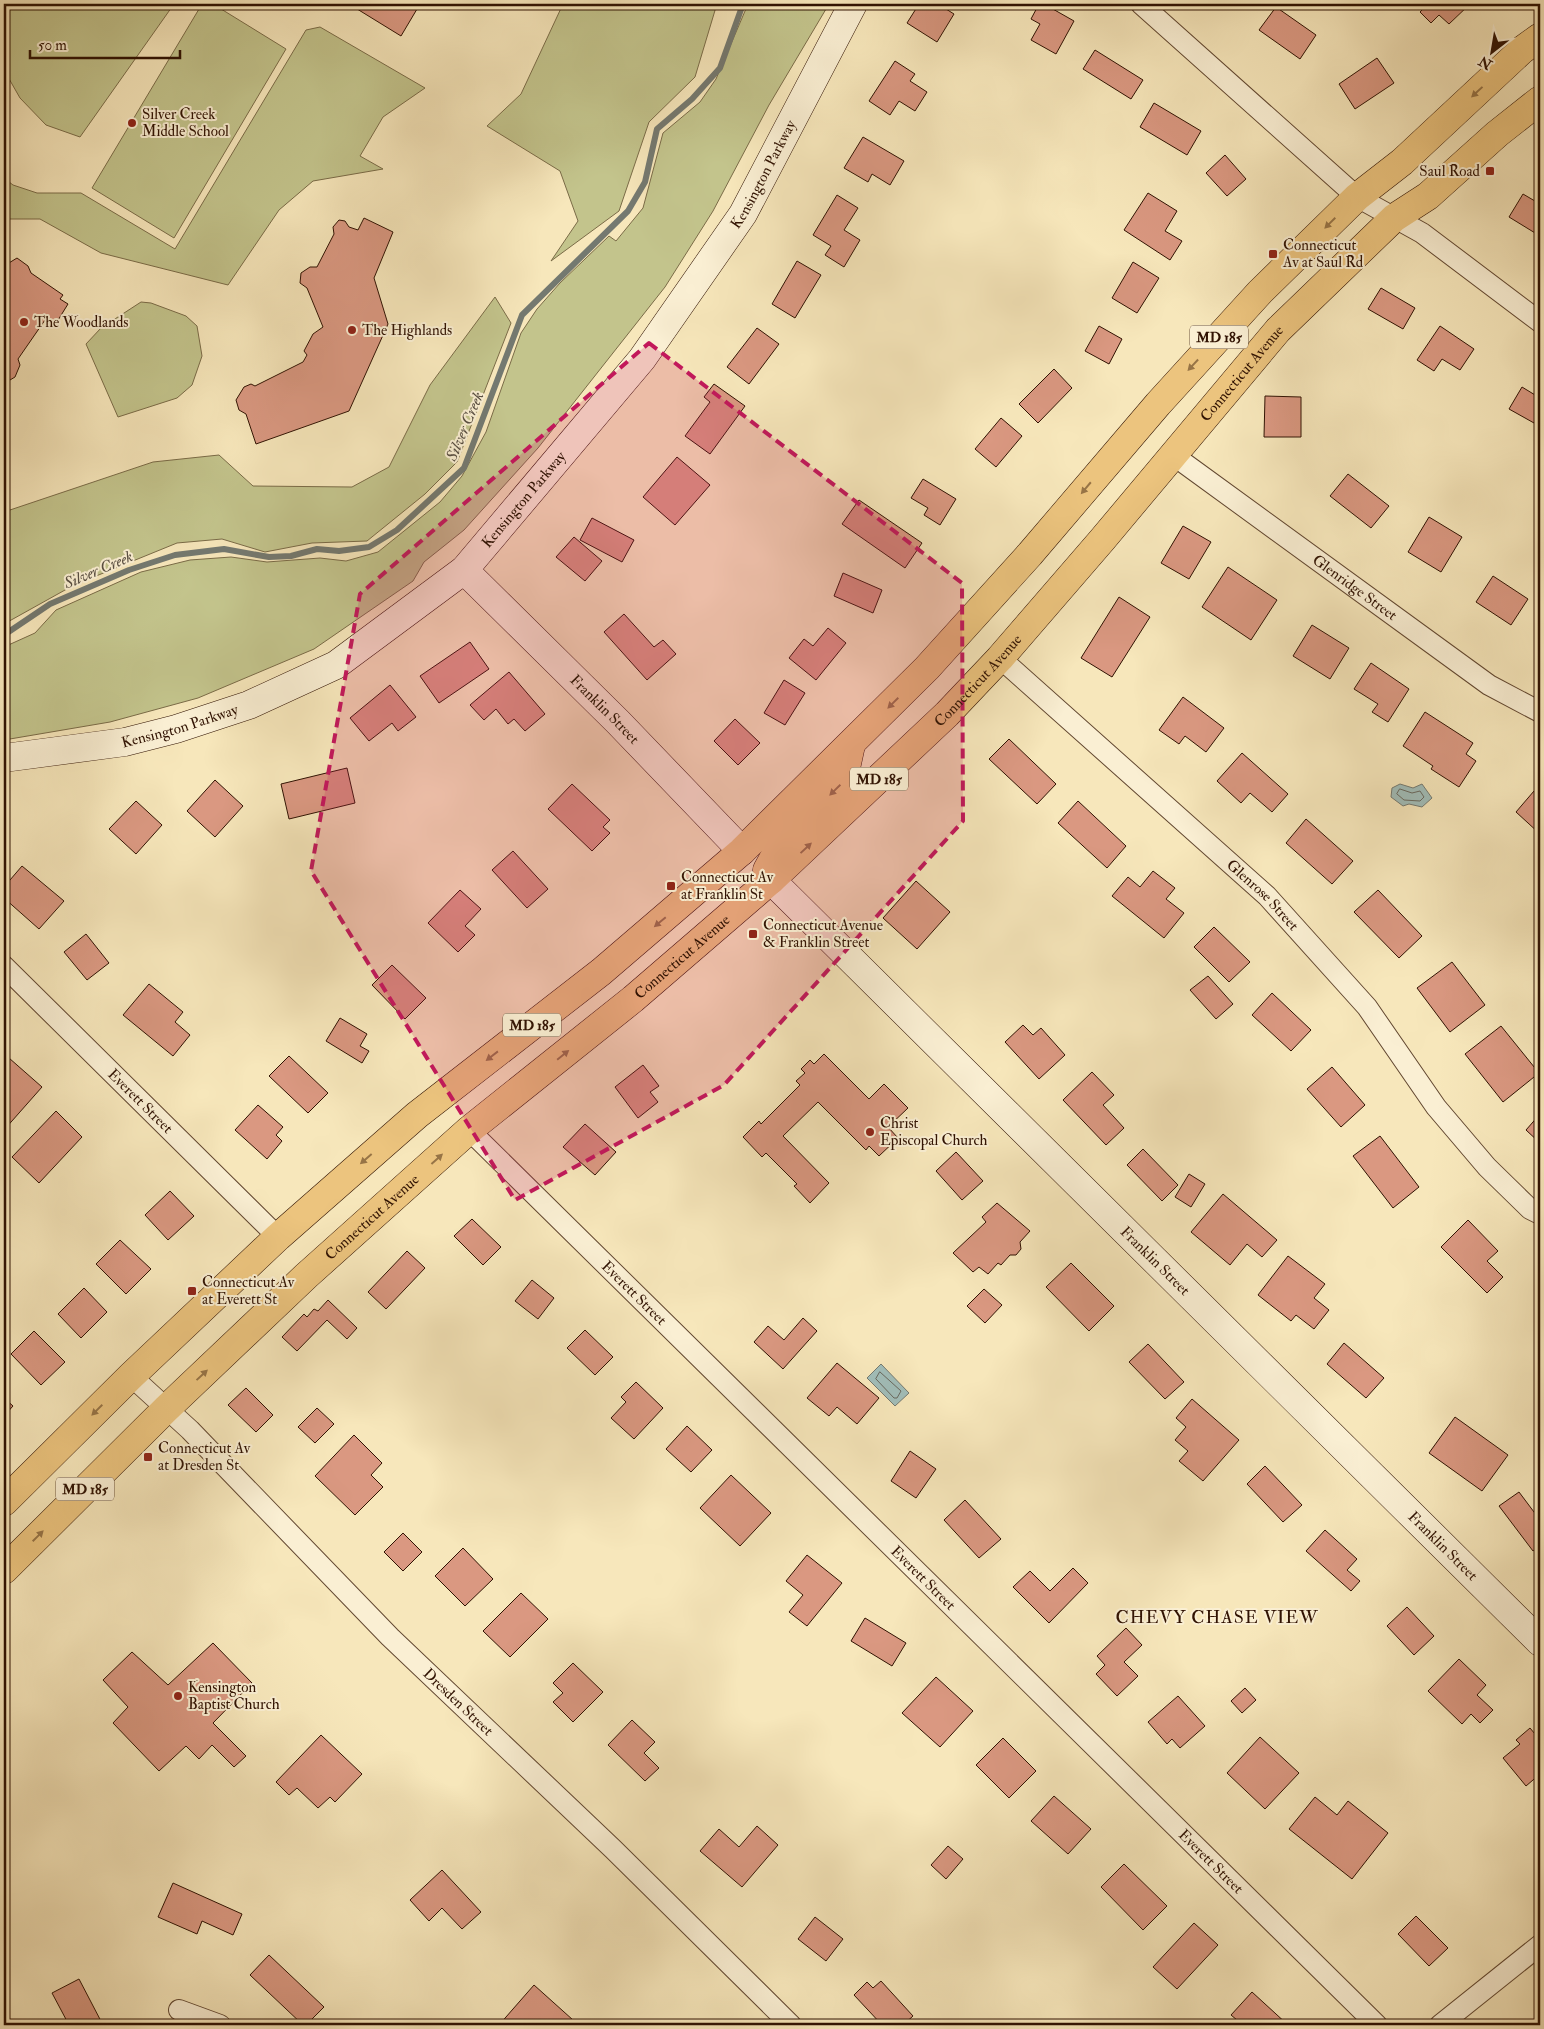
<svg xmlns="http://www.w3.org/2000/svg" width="1544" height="2029" viewBox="0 0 1544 2029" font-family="'IM FELL Double Pica',serif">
<rect width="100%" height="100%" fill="#f7e7bb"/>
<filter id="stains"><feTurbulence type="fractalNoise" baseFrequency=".004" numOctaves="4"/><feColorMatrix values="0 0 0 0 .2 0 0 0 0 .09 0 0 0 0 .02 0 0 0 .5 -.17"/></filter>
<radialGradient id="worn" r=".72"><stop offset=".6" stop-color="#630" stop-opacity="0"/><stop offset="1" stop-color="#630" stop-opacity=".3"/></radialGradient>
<path fill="#c3c48c" stroke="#7a6b47" d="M4,4H174L80,137L46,125L20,98L4,70Z
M202,4H213L286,49L174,238L92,188Z
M563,4H719L716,7L695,77L649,122L619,211L551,261L578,221L560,171L487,126L521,94Z
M748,4H829L769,105L713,211L665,287L538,448L464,530L424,562L413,581L314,649L198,698L110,722L4,740V647L35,633L56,610L141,572L190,560L231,557L267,562L320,558L346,561L378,552L440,502L462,476L486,432L521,333L537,309L560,283L609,236L616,241L643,208L663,133L700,102L716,79Z
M320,27L425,88L383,117L360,156L383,169L313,181L279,210L228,285L101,253L40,219H4V178L13,185L37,193H81L175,249L306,30Z
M495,297L511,323L457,462L425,494L367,541L312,543L265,552L222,539L177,543L74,585L4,624V512L153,462L219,455L253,486L352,487L389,467L430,385Z
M141,302L151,303L186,316L197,326L202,356L192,385L177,398L118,417L86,344L101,328Z"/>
<path fill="#a1beba" stroke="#747970" d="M1400,784L1413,788L1422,784L1432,798L1422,807L1409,804L1403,806L1391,797L1392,788Z
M881,1364L909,1393L895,1406L867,1378Z"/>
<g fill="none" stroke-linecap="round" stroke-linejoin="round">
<path stroke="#68685e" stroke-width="1" d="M1400,789L1412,793L1420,791L1424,797L1420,801L1404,800L1397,794Z
M880,1372L901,1391L897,1398H894L876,1379Z"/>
<path stroke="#747970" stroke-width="6" d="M4,635L50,604L129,570L175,555L224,549L269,557L291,556L317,549L339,551L369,547L397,530L464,468L522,315L628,211L645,182L657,129L692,99L720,68L743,4"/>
</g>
<path fill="#da9881" stroke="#301202" d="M349,4H420L401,36Z
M919,4H938L954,14L937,42L907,23Z
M1039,4H1044L1074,21L1056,54L1031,40L1040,24L1031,19Z
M1428,4H1470L1449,24L1439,15L1431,23L1420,12Z
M1276,7L1316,35L1300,59L1259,30Z
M1095,50L1143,80L1131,99L1083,69Z
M1377,58L1394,83L1355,109L1339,84Z
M895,61L915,74L910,81L927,92L915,111L899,101L890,115L869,101Z
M1154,103L1201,131L1187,155L1140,127Z
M863,137L904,161L890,185L872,174L868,182L844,168Z
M1225,155L1246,179L1227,196L1206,173Z
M1148,193L1177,211L1165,231L1182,241L1170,260L1124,230Z
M1523,194L1540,204V236L1509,217Z
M837,195L858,208L844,230L860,240L844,267L825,255L831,246L813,235Z
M364,218L393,232L374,278L388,324L349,411L256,444L246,414L239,410L236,400L244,387L251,384L255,386L303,362L307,355L304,351L313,334L323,327L307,288L300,283L301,273L310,267H317L334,234L333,227L339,220L345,221L349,227L358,230Z
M17,258L28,266L31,273L63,295L60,299L68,304L55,325L45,320L18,359L20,365L15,377L5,383L4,266Z
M797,261L821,275L795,318L772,304Z
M1133,262L1159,278L1137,313L1112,298Z
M1381,288L1415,308L1403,329L1368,309Z
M1099,326L1122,339L1109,364L1085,351Z
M1440,326L1474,349L1460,370L1442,359L1434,371L1417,360Z
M757,328L779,344L749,384L727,367Z
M1054,369L1072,388L1038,423L1019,404Z
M714,384L745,406L710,454L685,436L710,402L704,397Z
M1522,387L1540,398V413L1534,423L1509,409Z
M1265,396L1301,397V437H1264Z
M1001,418L1022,436L996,467L975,449Z
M677,457L710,485L675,525L643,497Z
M1348,474L1389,506L1371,528L1330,496Z
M923,479L956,499L940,525L924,515L928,508L911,498Z
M859,500L922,543L905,568L842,524Z
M1429,517L1462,537L1441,572L1408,552Z
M592,518L634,540L622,562L580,540Z
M1183,526L1211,542L1189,579L1161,563Z
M574,537L602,561L585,581L556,557Z
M1228,567L1277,600L1251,640L1202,607Z
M843,573L882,590L873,613L834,596Z
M1493,576L1528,599L1511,625L1476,602Z
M1119,597L1150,617L1112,677L1081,658Z
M624,614L654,647L663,640L676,654L647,680L604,632Z
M1312,625L1349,648L1330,679L1293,656Z
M828,628L846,643L816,680L789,658L804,639L813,646Z
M470,642L489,669L439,703L420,676Z
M1371,663L1409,689L1388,722L1372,712L1378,704L1354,689Z
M509,672L545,714L525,731L514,719L508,724L496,709L484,720L470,705Z
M784,680L805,693L785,725L764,713Z
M390,685L416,717L398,731L392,723L369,741L350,718Z
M1183,697L1224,728L1206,752L1185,736L1179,744L1159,730Z
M1425,712L1473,743L1466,754L1476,761L1459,787L1431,769L1433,766L1403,746Z
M735,719L760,743L738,765L714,741Z
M1009,739L1056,784L1037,804L989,759Z
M1242,753L1288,794L1272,812L1250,793L1241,803L1217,781Z
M347,768L355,803L289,819L281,784Z
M215,780L243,806L215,837L187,811Z
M572,784L610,820L603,827L610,833L592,851L548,809Z
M1534,791L1540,797V834L1516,812Z
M136,801L162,825L136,854L109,829Z
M1078,801L1126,846L1107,868L1058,823Z
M1306,819L1353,861L1332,884L1286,843Z
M513,851L548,889L527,908L492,870Z
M22,866L64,901L39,929L4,898V887Z
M1153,871L1175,888L1166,899L1184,913L1164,938L1112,896L1128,877L1140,887Z
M916,881L950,912L917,949L883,918Z
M460,890L481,909L465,926L475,935L458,952L428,923Z
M1378,890L1422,936L1399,958L1354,912Z
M1214,927L1250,962L1229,982L1194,947Z
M86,934L109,963L87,980L64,952Z
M1452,962L1485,1005L1450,1032L1417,988Z
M392,965L426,998L405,1019L372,985Z
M1208,976L1233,1004L1216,1019L1190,990Z
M149,984L183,1012L175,1022L190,1035L173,1056L123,1015Z
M1272,993L1311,1030L1291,1051L1252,1015Z
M340,1018L367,1034L360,1046L369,1051L362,1063L326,1041Z
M1023,1025L1033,1035L1041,1028L1065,1055L1039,1079L1005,1042Z
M1501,1026L1539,1073L1503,1102L1465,1054Z
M824,1054L869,1099L884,1084L908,1108L888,1127L898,1138L879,1156L869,1146L866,1150L818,1102L783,1136L829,1183L810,1203L794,1186L797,1184L766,1153L762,1157L743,1137L759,1121L761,1124L800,1085L796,1081L805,1073L801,1069L810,1060L814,1064Z
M289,1056L328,1093L308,1113L269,1076Z
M9,1058L42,1087L4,1130V1063Z
M643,1065L659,1086L650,1092L658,1102L638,1118L615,1087Z
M1332,1067L1365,1105L1341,1127L1307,1089Z
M1092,1072L1114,1095L1103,1105L1124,1128L1106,1145L1063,1100Z
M258,1105L283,1127L276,1135L282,1141L267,1159L235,1130Z
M56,1111L82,1137L39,1183L12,1157Z
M1540,1114V1143L1526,1130Z
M585,1124L616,1152L595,1175L563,1147Z
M1380,1136L1419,1187L1393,1208L1353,1156Z
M1143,1149L1178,1185L1162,1201L1127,1165Z
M956,1152L983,1181L962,1200L936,1171Z
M1189,1174L1205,1184L1191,1207L1175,1197Z
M170,1191L194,1216L168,1240L145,1215Z
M1223,1194L1277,1240L1262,1257L1247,1244L1230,1265L1191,1232Z
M997,1203L1030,1231L1020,1242L1021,1249L1016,1255H1010L1001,1265L998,1263L988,1274L979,1267L973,1272L953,1253L986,1222L982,1217Z
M472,1219L501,1247L483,1265L454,1236Z
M1468,1220L1498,1251L1487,1261L1503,1277L1487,1293L1441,1247Z
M120,1240L151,1269L126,1294L96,1264Z
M407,1251L425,1268L386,1309L368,1292Z
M1288,1256L1325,1284L1314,1298L1329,1310L1314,1329L1296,1315L1291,1321L1258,1295Z
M1071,1263L1114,1306L1089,1331L1046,1287Z
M532,1280L554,1298L538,1319L515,1301Z
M84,1288L107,1312L81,1338L58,1314Z
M984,1289L1002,1305L985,1323L967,1306Z
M328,1300L357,1328L347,1339L327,1320L297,1351L282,1337L304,1314L307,1317L314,1309L318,1311Z
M803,1318L817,1331L783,1369L754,1342L768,1326L784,1340Z
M585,1330L613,1357L595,1375L567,1348Z
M34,1331L65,1362L41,1385L11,1354Z
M1344,1343L1384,1378L1366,1398L1327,1364Z
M1148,1344L1184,1382L1165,1399L1129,1362Z
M837,1363L879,1398L857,1424L837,1407L829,1416L807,1398Z
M636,1382L663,1408L634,1439L611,1418L626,1402L621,1397Z
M246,1388L273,1415L256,1432L228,1405Z
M4,1398L13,1406L4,1416Z
M1192,1399L1239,1440L1203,1481L1179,1461L1188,1451L1175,1440L1186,1427L1176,1418Z
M317,1408L334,1424L315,1443L298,1427Z
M1455,1417L1508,1455L1482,1491L1429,1453Z
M687,1426L712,1450L691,1472L666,1449Z
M354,1435L382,1463L371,1475L383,1487L355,1515L315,1476Z
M910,1451L936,1469L916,1498L891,1481Z
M1265,1466L1302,1505L1283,1522L1247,1484Z
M731,1475L771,1513L740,1546L700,1508Z
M1519,1492L1540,1520V1546L1533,1551L1499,1506Z
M965,1500L1001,1539L979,1558L944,1520Z
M1325,1530L1357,1559L1347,1570L1360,1581L1351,1591L1306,1551Z
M403,1533L422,1552L403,1571L384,1552Z
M463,1548L493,1579L465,1606L435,1576Z
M807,1555L842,1583L807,1626L789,1612L803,1595L786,1581Z
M1073,1568L1088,1583L1049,1623L1013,1587L1030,1571L1050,1591Z
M521,1593L548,1619L510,1657L483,1631Z
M1407,1607L1434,1636L1414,1655L1387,1626Z
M865,1618L906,1643L892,1666L851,1641Z
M1126,1628L1142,1645L1124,1662L1138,1676L1117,1696L1096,1674L1105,1665L1097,1656Z
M213,1643L252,1683L213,1723L246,1756L234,1767L212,1745L199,1759L186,1746L159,1771L113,1723L128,1707L103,1680L132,1652L168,1685Z
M1459,1659L1486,1685L1477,1695L1493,1710L1480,1723L1471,1714L1462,1724L1428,1691Z
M573,1663L603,1692L573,1722L553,1702L563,1693L553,1683Z
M936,1677L973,1711L940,1747L902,1713Z
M1245,1688L1256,1700L1242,1713L1231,1701Z
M1178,1696L1205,1726L1180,1748L1172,1739L1167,1744L1148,1722Z
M632,1720L655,1742L644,1753L659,1768L645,1781L608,1745Z
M1530,1728L1540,1740V1774L1526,1786L1503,1758L1520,1744L1516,1740Z
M321,1735L362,1774L335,1802L330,1797L318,1808L297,1788L289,1795L276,1782Z
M1260,1737L1299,1773L1265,1809L1227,1773Z
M1003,1738L1036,1771L1009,1798L976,1765Z
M1054,1796L1091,1829L1068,1854L1031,1821Z
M1315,1797L1337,1815L1348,1801L1388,1833L1352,1879L1289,1829Z
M757,1826L778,1845L742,1887L700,1851L719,1829L739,1847Z
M948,1846L963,1859L946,1879L931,1865Z
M1124,1864L1167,1906L1143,1930L1101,1887Z
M442,1870L481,1912L462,1929L442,1908L429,1921L410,1900Z
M173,1883L242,1914L233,1935L202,1921L197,1934L158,1917Z
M1416,1916L1448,1948L1429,1966L1398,1934Z
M815,1917L843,1939L826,1961L798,1939Z
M1194,1923L1218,1945L1177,1989L1153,1967Z
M269,1955L324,2007L306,2025H303L250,1975Z
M79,1979L103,2025H69L52,1993Z
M881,1981L913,2016L903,2025H882L854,1995L867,1982L873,1988Z
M534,1985L573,2020L569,2025H499Z
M1252,1992L1288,2025H1243L1231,2015Z"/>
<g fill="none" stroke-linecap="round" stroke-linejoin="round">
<defs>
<g id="street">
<path d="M1141,4L1357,197L1422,233L1540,322"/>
<path id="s1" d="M1173,455L1489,685L1540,712"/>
<path id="s2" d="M1000,658L1267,896L1367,1007L1436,1107L1487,1167L1530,1209L1540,1214"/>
<path id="s3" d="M4,966L278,1237"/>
<path id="s4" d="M469,1130L1377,2025"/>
<path id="s5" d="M131,1376L190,1430L390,1637L613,1849L791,2025"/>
<path d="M179,2010L220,2025"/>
<path d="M1440,2025L1540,1945"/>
</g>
<g id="secondary">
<path id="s6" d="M464,570L618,722L742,851"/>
<path id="s7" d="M4,758L125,742L176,729L249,705L336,665L464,570L642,359L743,214L853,4"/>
<path id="s8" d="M771,880L1540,1642"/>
</g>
<g id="primary">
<path d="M771,880L767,870L783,841L843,782L851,745"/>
<path d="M4,1502L131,1376L278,1237L417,1115L601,972L742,851L927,668L1030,554L1158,404L1260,292L1357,197L1402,162L1522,50L1540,37"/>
<path id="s9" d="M4,1570L166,1409L306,1276L469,1130L633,999L771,880L947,714L1000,658L1102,540L1278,330L1394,218L1428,196L1497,134L1540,100"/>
</g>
</defs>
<use href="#street" stroke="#624730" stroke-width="22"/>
<use href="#secondary" stroke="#301202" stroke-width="29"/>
<use href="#primary" stroke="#301202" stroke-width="29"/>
<use href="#street" stroke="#faefd3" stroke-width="20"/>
<use href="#secondary" stroke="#faefd3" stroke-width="28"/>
<use href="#primary" stroke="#ecc47e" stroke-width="28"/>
</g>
<defs><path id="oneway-solid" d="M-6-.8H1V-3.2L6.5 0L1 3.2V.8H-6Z" transform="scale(1.25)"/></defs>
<g fill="#977446">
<use href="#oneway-solid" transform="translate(1477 92) rotate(137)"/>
<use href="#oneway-solid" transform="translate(1330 223) rotate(135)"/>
<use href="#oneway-solid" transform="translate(1193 365) rotate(133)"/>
<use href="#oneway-solid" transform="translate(1086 488) rotate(130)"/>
<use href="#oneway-solid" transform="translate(893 703) rotate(135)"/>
<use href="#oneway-solid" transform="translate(835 790) rotate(136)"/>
<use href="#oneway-solid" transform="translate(806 848) rotate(-43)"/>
<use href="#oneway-solid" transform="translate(660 922) rotate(140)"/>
<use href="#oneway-solid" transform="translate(563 1055) rotate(-39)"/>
<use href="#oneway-solid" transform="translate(492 1056) rotate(142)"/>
<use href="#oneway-solid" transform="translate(366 1159) rotate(139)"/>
<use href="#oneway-solid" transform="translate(437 1159) rotate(-42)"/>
<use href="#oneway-solid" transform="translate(202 1375) rotate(-43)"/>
<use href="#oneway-solid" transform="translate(97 1410) rotate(135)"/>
<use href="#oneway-solid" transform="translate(38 1536) rotate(-45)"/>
</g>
<path fill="#c2185b" fill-opacity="0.2" stroke="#c2185b" stroke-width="4" stroke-dasharray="10 6" stroke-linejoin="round" d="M649,343L962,583L963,821L724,1085L515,1200L311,871L360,594Z"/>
<g fill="#8f2418" stroke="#faefd3" stroke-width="2">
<circle cx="132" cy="123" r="5"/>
<rect x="1485" y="166" width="10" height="10" rx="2.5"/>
<rect x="1268" y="249" width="10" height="10" rx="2.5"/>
<circle cx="24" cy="322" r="5"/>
<circle cx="352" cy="330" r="5"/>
<rect x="666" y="881" width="10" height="10" rx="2.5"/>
<rect x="748" y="929" width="10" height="10" rx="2.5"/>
<circle cx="870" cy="1132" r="5"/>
<rect x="187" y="1286" width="10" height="10" rx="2.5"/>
<rect x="143" y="1452" width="10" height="10" rx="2.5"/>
<circle cx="178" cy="1696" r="5"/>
</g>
<g text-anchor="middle" stroke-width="4" stroke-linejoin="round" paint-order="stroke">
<g fill="#faefd3" stroke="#6d5441" stroke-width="1">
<rect x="1190" y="325.5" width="58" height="23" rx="4"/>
<rect x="850" y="767.5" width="58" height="23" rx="4"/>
<rect x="503" y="1013.5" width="58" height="23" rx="4"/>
<rect x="56" y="1477.5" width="58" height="23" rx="4"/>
</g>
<g font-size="14" font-weight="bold" fill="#301202">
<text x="1219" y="342">MD 185</text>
<text x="879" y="784">MD 185</text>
<text x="532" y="1030">MD 185</text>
<text x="85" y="1494">MD 185</text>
</g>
<g font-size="15" fill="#301202" stroke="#faefd3" text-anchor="start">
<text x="142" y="119">Silver Creek<tspan x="142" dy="17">Middle School</tspan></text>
<text x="1480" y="176" text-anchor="end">Saul Road</text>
<text x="1283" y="250">Connecticut<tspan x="1283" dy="17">Av at Saul Rd</tspan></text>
<text x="34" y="327">The Woodlands</text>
<text x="362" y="335">The Highlands</text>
<text x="681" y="882">Connecticut Av<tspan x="681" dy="17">at Franklin St</tspan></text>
<text x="763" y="930">Connecticut Avenue<tspan x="763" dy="17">&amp; Franklin Street</tspan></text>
<text x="880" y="1128">Christ<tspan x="880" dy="17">Episcopal Church</tspan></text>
<text x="202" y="1287">Connecticut Av<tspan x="202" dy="17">at Everett St</tspan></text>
<text x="158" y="1453">Connecticut Av<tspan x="158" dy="17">at Dresden St</tspan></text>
<text x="188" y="1692">Kensington<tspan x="188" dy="17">Baptist Church</tspan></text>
</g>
<g font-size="15" fill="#301202" stroke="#faefd3">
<text dy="5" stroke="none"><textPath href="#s7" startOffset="1004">Kensington Parkway</textPath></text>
<text dy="5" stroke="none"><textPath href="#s9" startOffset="1725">Connecticut Avenue</textPath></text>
<text dy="5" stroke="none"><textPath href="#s7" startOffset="599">Kensington Parkway</textPath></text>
<text dy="5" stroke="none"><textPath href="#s1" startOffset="225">Glenridge Street</textPath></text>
<text dy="5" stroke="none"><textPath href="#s9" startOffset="1320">Connecticut Avenue</textPath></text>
<text dy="5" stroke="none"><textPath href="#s6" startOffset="198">Franklin Street</textPath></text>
<text dy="5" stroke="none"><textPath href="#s7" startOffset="179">Kensington Parkway</textPath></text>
<text dy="5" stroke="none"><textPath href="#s2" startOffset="354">Glenrose Street</textPath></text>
<text dy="5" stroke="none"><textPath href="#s9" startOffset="915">Connecticut Avenue</textPath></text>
<text dy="5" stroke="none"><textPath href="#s3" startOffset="192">Everett Street</textPath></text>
<text dy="5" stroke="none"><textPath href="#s9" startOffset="510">Connecticut Avenue</textPath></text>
<text dy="5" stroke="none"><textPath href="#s8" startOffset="541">Franklin Street</textPath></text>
<text dy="5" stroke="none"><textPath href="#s4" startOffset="232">Everett Street</textPath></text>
<text dy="5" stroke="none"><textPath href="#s8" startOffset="946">Franklin Street</textPath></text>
<text dy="5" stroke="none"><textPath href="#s4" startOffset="638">Everett Street</textPath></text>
<text dy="5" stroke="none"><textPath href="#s5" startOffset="462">Dresden Street</textPath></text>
<text dy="5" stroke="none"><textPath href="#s4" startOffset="1042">Everett Street</textPath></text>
</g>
<g font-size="16" font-style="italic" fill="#584e42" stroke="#faefd3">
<text transform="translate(464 426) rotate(-67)" y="6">Silver Creek</text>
<text transform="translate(98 569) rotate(-23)" y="6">Silver Creek</text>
</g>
<g font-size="18" letter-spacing="1" fill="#301202" stroke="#faefd3">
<text x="1217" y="1623">CHEVY CHASE VIEW</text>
</g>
</g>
<rect width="1544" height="2029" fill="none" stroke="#f7e7bb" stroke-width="20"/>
<rect x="5" y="5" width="1534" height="2019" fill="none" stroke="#301202" stroke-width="2.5"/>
<rect x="10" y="10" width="1524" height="2009" fill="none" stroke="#301202"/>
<g transform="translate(1492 52) rotate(211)" stroke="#faefd3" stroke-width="4" paint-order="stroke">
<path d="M0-4L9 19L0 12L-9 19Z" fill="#301202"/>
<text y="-8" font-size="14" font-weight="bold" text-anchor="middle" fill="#301202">N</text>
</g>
<path d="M30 50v8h150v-8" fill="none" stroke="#301202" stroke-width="2.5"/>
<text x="38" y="50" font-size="15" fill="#301202" stroke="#faefd3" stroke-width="4" paint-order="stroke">50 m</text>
<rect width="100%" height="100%" filter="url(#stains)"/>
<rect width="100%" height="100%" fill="url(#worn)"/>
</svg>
